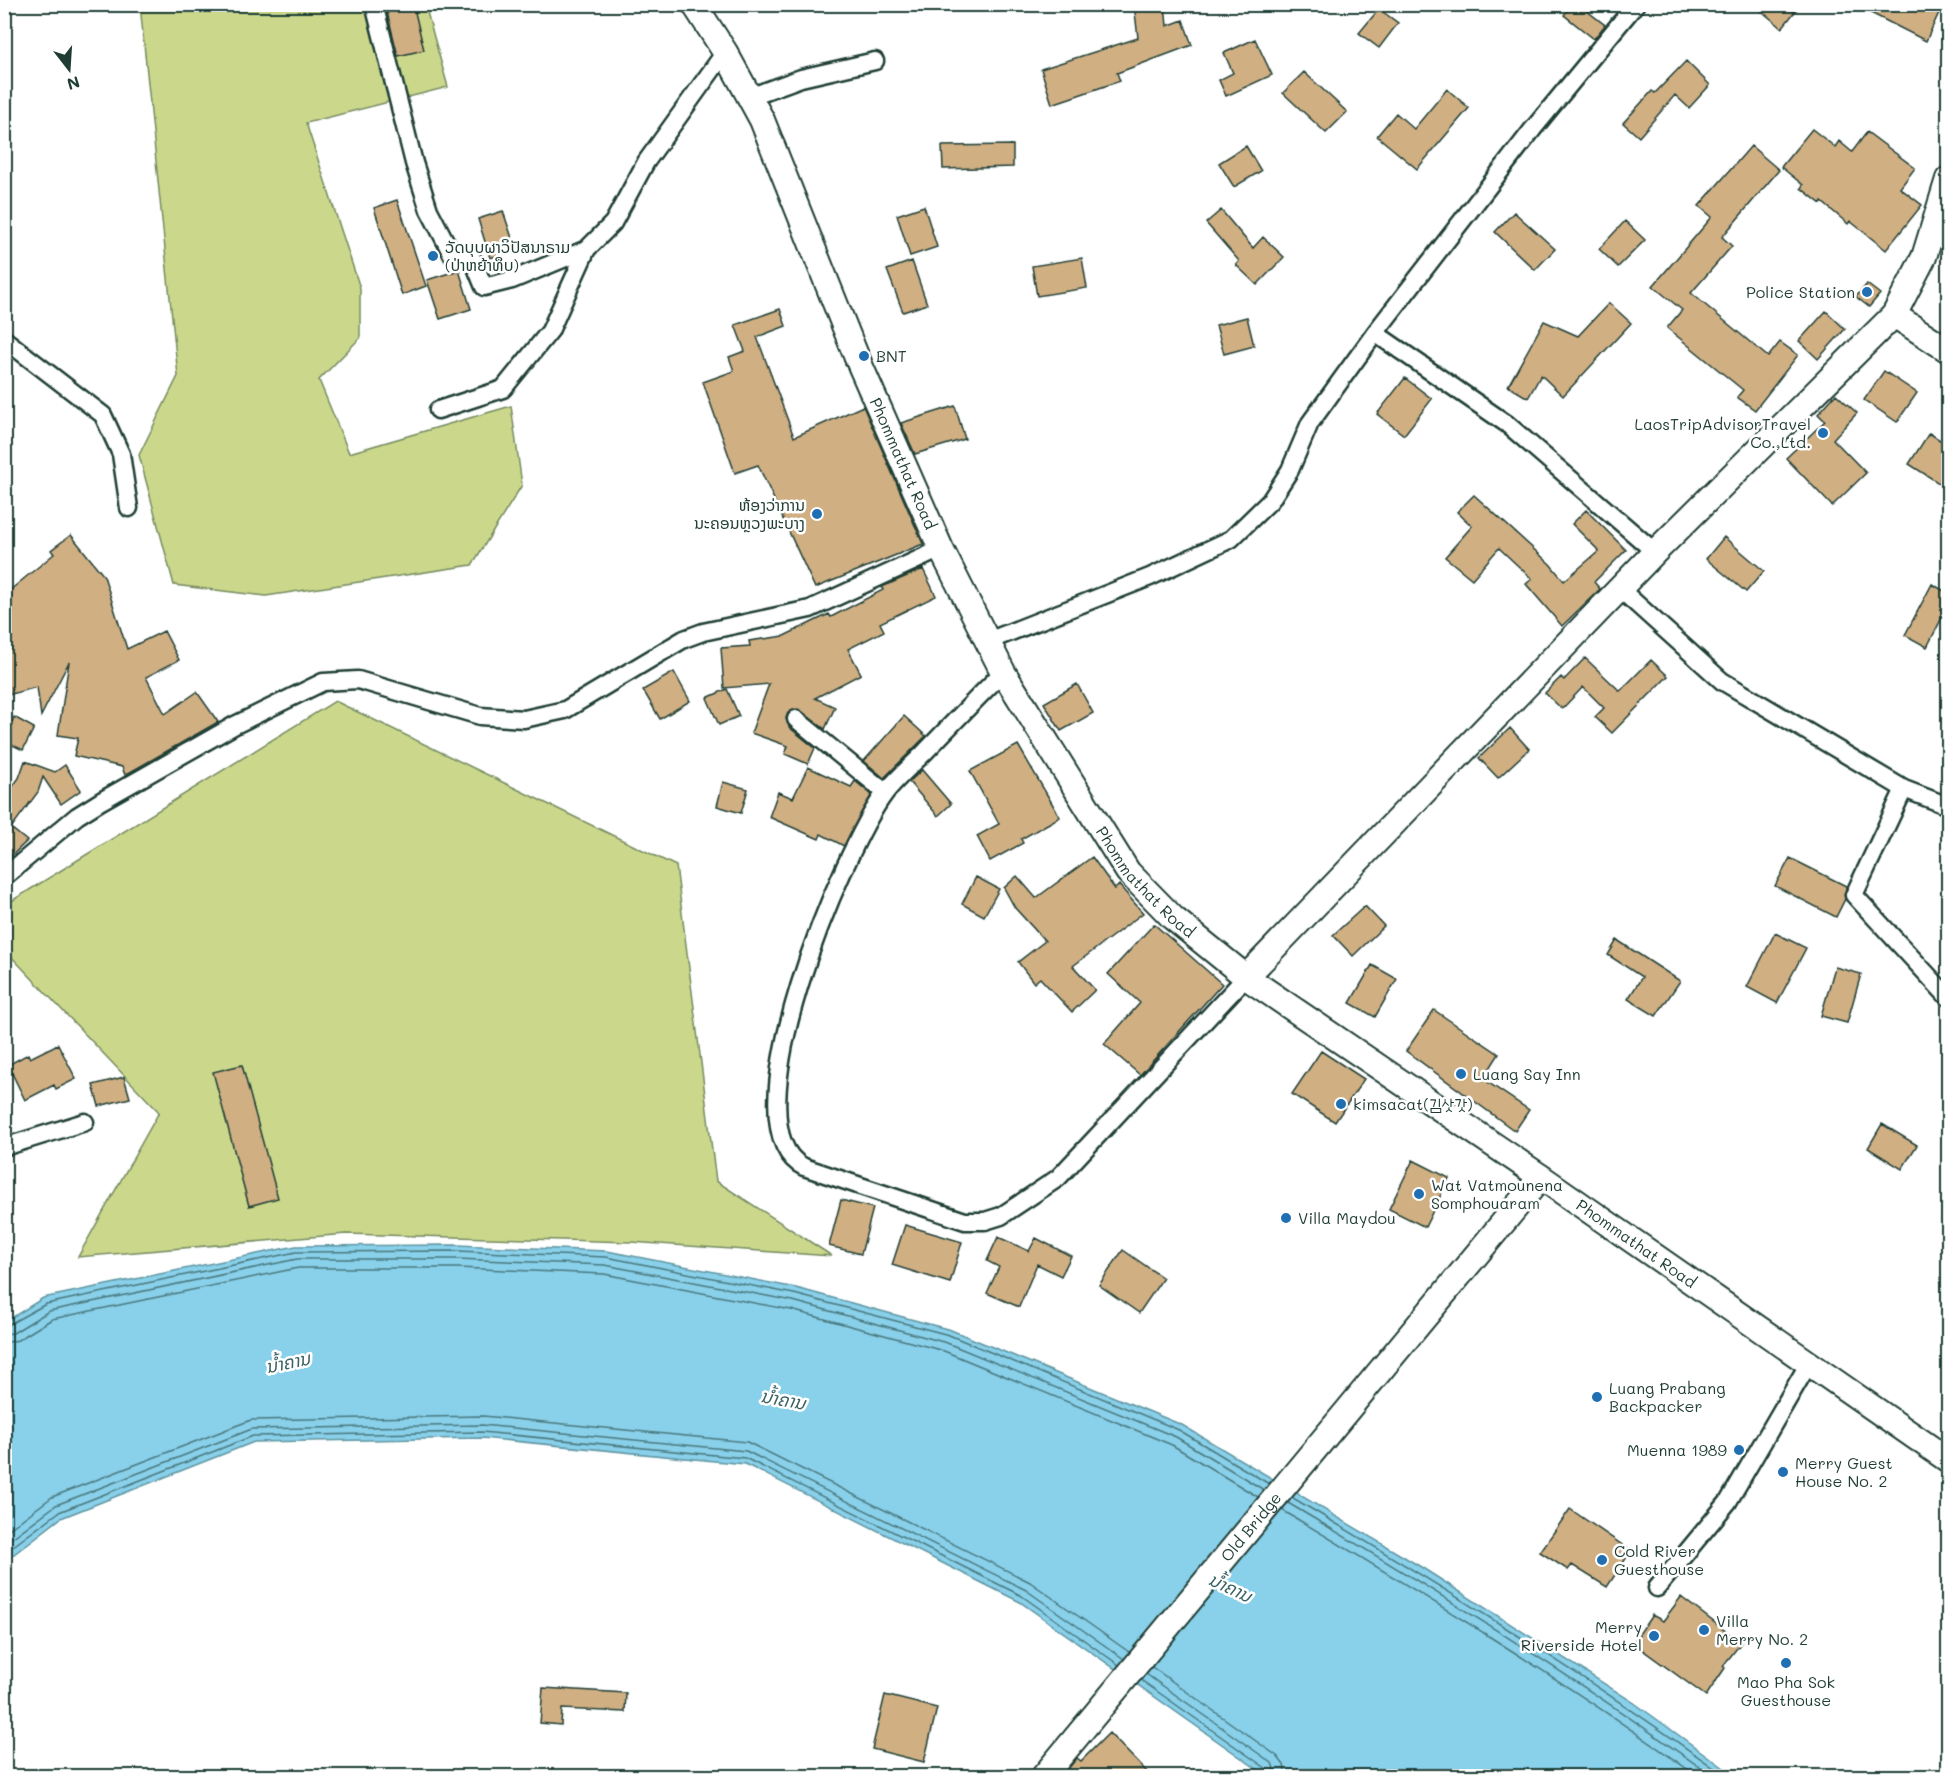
<svg xmlns="http://www.w3.org/2000/svg" width="1953" height="1781" viewBox="0 0 1953 1781" font-family="Mali,'Poor Story','Noto Sans Lao',sans-serif">
<rect width="100%" height="100%" fill="#fff"/>
<filter id="ink" filterUnits="userSpaceOnUse"><feTurbulence type="fractalNoise" baseFrequency=".0167" numOctaves="2"/><feDisplacementMap in="SourceGraphic" scale="12" xChannelSelector="R" yChannelSelector="G"/><feConvolveMatrix kernelMatrix="1 2 1 2 8 2 1 2 1" color-interpolation-filters="sRGB"/></filter>
<g filter="url(#ink)">
<path fill="#cbd88c" stroke="#758a60" stroke-width="1.5" d="M140,5H425L448,87L306,123L360,288V338L319,380L349,453L511,406L522,485L472,565L266,596L174,585L139,455L178,376Z
M335,701L676,866L716,1181L832,1256L631,1242L346,1234L78,1257L159,1112L5,950V905Z"/>
<path fill="#89d0ea" stroke="#5f95a1" stroke-width="1.5" d="M457,1245L607,1251L796,1288L951,1330L1182,1425L1421,1567L1633,1702L1735,1776H1267L1020,1602L745,1464L482,1438L254,1442L61,1518L5,1561V1322L43,1298L296,1246Z"/>
<g fill="none" stroke-linecap="round" stroke-linejoin="round">
<path stroke="#49787d" stroke-width="1.5" d="M4,1327L46,1304L296,1252L457,1251L606,1257L794,1294L949,1335L1179,1430L1269,1484
M4,1334L13,1333L49,1311L297,1259H457L605,1265L793,1301L947,1343L1176,1437L1264,1490
M4,1343L18,1340L52,1319L298,1268H457L604,1274L791,1310L944,1351L1172,1445L1258,1497
M1293,1498C1440,1585 1586,1675 1725,1776
M1288,1503C1433,1589 1576,1677 1712,1776
M1282,1510C1423,1594 1564,1680 1697,1776
M4,1533L52,1497L251,1420L483,1416L747,1442L1030,1582L1129,1652
M4,1544L56,1505L252,1429L482,1425L746,1451L1026,1590L1124,1659
M4,1553L59,1512L253,1436L482,1432L745,1458L1022,1596L1119,1665
M1152,1667L1277,1756L1284,1765L1286,1776
M1146,1674L1272,1763L1277,1776
M1141,1680L1267,1769L1270,1776"/>
</g>
<path fill="#d0af83" stroke="#1f3d34" stroke-width="1.5" d="M385,4H413L424,50L398,56Z
M1134,4H1165L1167,26L1183,20L1192,45L1117,73L1120,81L1052,104L1041,69L1138,38Z
M1572,4H1578L1605,25L1594,39L1564,15Z
M1753,4H1801L1782,28Z
M1853,4H1943L1926,41Z
M1379,9L1398,23L1379,48L1359,33Z
M1255,39L1272,75L1226,96L1219,80L1233,73L1224,53Z
M1686,61L1710,85L1689,108L1675,95L1639,137L1623,123L1652,91L1655,93Z
M1304,72L1347,112L1326,133L1283,93Z
M1447,89L1469,108L1417,169L1377,136L1396,113L1414,129Z
M1812,129L1835,147L1839,141L1852,152L1867,132L1915,168L1900,188L1922,205L1886,250L1850,221L1848,224L1822,202L1821,204L1801,188L1803,185L1781,167Z
M1013,145V167L943,169L942,146Z
M1246,146L1261,171L1234,187L1219,163Z
M1751,146L1779,170L1722,237L1732,246L1691,293L1768,357L1780,342L1798,355L1755,410L1737,397L1743,390L1667,328L1682,310L1653,286L1712,217L1699,206Z
M397,200L426,286L402,295L374,208Z
M924,206L937,247L910,256L897,215Z
M1221,210L1253,248L1263,237L1284,257L1257,285L1236,265L1239,261L1206,223Z
M503,211L516,250L490,258L478,219Z
M1514,212L1555,249L1535,270L1495,232Z
M1625,221L1645,240L1618,267L1599,249Z
M1082,258L1087,288L1037,296L1032,266Z
M912,261L927,304L903,312L887,270Z
M459,270L471,309L440,319L427,280Z
M1867,284L1880,294L1869,307L1856,297Z
M1609,303L1631,323L1563,396L1541,375L1528,398L1508,386L1544,321L1578,336Z
M780,309L786,326L757,337L794,437L863,406L923,544L815,588L758,465L735,473L703,382L734,371L729,357L745,351L735,325Z
M1826,311L1845,329L1818,359L1799,341Z
M1247,317L1254,346L1224,354L1216,325Z
M1884,371L1917,393L1897,422L1864,400Z
M1405,378L1432,399L1404,435L1377,414Z
M1836,394L1857,413L1833,439L1866,473L1832,506L1786,458L1825,421L1818,414Z
M955,406L965,439L915,454L901,423Z
M1929,433L1948,445V489L1909,464Z
M1474,495L1550,564L1564,581L1599,551L1572,524L1586,510L1626,550L1594,582L1600,589L1562,626L1526,584L1532,579L1499,548L1472,579L1445,557L1472,526L1457,512Z
M71,535L104,576L127,649L164,631L179,660L146,677L165,714L197,692L218,722L125,775L122,767L74,756L78,738L58,735L69,662L41,716L37,687L4,696V595L54,554L51,550Z
M1724,537L1764,571L1746,592L1706,559Z
M923,569L936,596L880,623L884,631L848,649L861,674L815,698L835,707L825,729L798,709L788,713L786,718L789,727L815,748L808,764L785,754L788,746L751,733L769,684L724,688L721,648L750,646L749,641L784,636L829,614L831,617L883,590L882,587Z
M1932,584L1948,593V606L1927,647L1905,635Z
M1585,658L1620,691L1651,660L1668,676L1612,733L1595,717L1604,708L1583,687L1562,709L1545,693L1561,677L1564,680Z
M674,672L690,701L660,719L643,690Z
M1077,684L1093,713L1061,731L1044,703Z
M727,689L739,716L719,725L707,698Z
M904,716L926,736L884,778L864,761Z
M14,717L34,728L23,750L4,741Z
M1510,728L1529,749L1498,778L1479,758Z
M1018,745L1060,817L1021,839L1023,843L990,861L977,836L999,824L970,771Z
M25,761L55,772L65,765L81,790L61,804L43,777L38,792L11,828L27,841L4,863V798L19,778Z
M808,767L851,787L855,781L872,795L844,846L821,834L819,839L769,817L778,792L793,798Z
M922,770L951,804L938,816L909,782Z
M723,782L748,789L741,813L717,806Z
M1092,857L1115,889L1119,885L1143,913L1073,966L1095,990L1072,1012L1040,978L1034,983L1018,962L1045,941L1015,908L1004,888L1017,876L1036,898Z
M1790,858L1846,886L1845,899L1836,917L1775,886Z
M976,877L999,889L984,916L962,904Z
M1365,906L1384,926L1353,956L1333,935Z
M1154,924L1222,984L1140,1075L1104,1044L1140,1003L1108,974Z
M1775,933L1806,948L1777,1003L1747,987Z
M1617,940L1680,981L1656,1016L1628,999L1642,977L1608,955Z
M1372,965L1397,979L1375,1017L1350,1003Z
M1835,967L1861,974L1847,1023L1821,1016Z
M1434,1010L1499,1054L1483,1079L1529,1110L1515,1131L1406,1051Z
M58,1044L76,1079L56,1089L54,1085L25,1100L8,1065L28,1054L30,1058Z
M1321,1051L1364,1079L1335,1122L1292,1094Z
M242,1065L278,1198L249,1206L213,1072Z
M124,1077L130,1098L99,1106L93,1085Z
M1882,1124L1917,1145L1902,1169L1868,1148Z
M1413,1160L1449,1178L1425,1227L1389,1209Z
M841,1200L873,1208L861,1254L829,1246Z
M905,1225L962,1242L950,1283L892,1265Z
M998,1237L1029,1251L1036,1238L1071,1256L1061,1276L1037,1264L1019,1307L987,1293L999,1267L987,1261Z
M1123,1250L1163,1278L1139,1313L1099,1285Z
M1570,1509L1631,1551L1607,1587L1572,1565L1568,1570L1540,1552Z
M1681,1597L1741,1643L1723,1666L1725,1668L1706,1696L1633,1643L1652,1615L1663,1621Z
M543,1688L626,1693L625,1712L562,1709L561,1725L540,1723Z
M885,1695L937,1708L924,1762L872,1749Z
M1109,1733L1151,1776H1062L1077,1758L1081,1761Z"/>
<g fill="none" stroke-linecap="round" stroke-linejoin="round">
<defs>
<path id="street" d="M374,4L414,163L429,210L453,256L470,253L484,287L512,280L587,249L613,223L646,162L725,52
M749,97L801,78L875,61
M1375,333L1533,129L1636,4
M4,339L103,415L121,454L129,508
M438,410L503,389L550,331L587,249
M1620,589L1722,681L1904,789L1948,806
M988,641L1150,577L1231,539L1270,501L1290,470L1310,423L1375,333L1507,424L1655,552
M1003,672C976,699 950,726 923,754C911,766 896,779 885,793C845,846 724,1128 804,1167L965,1221H985L1001,1216L1058,1178L1246,977
M796,719L885,792
M1904,789L1854,895L1948,997
M4,877L77,816L101,801L235,725L323,682L358,680L480,716L524,719L565,710L684,639L703,632L810,609L941,549
M4,1147L85,1122
M1657,1588L1728,1502L1809,1363"/>
<g id="secondary">
<path id="s1" d="M694,4L725,52L762,120L857,358L941,549L1003,672L1128,872L1173,918L1246,977L1541,1177L1948,1460"/>
<path d="M1894,315L1948,350"/>
<path d="M1246,977L1655,552L1894,315L1924,257L1948,179"/>
<path id="s2" d="M1044,1776L1541,1177"/>
</g>
</defs>
<use href="#street" stroke="#1f3d34" stroke-width="21"/>
<use href="#secondary" stroke="#1f3d34" stroke-width="28"/>
<use href="#street" stroke="#fff" stroke-width="16"/>
<use href="#secondary" stroke="#fff" stroke-width="24"/>
</g>
</g>
<g fill="#1f6fb2" stroke="#fff" stroke-width="2">
<circle cx="433" cy="256" r="6"/>
<circle cx="1867" cy="292" r="6"/>
<circle cx="864" cy="356" r="6"/>
<circle cx="1823" cy="433" r="6"/>
<circle cx="817" cy="514" r="6"/>
<circle cx="1461" cy="1074" r="6"/>
<circle cx="1341" cy="1104" r="6"/>
<circle cx="1419" cy="1194" r="6"/>
<circle cx="1286" cy="1218" r="6"/>
<circle cx="1597" cy="1397" r="6"/>
<circle cx="1739" cy="1450" r="6"/>
<circle cx="1783" cy="1472" r="6"/>
<circle cx="1602" cy="1560" r="6"/>
<circle cx="1704" cy="1630" r="6"/>
<circle cx="1654" cy="1636" r="6"/>
<circle cx="1786" cy="1663" r="6"/>
</g>
<g text-anchor="middle" stroke-width="5" stroke-linejoin="round" paint-order="stroke">
<g font-size="16" fill="#1f3d34" stroke="#fff" text-anchor="start">
<text x="445" y="253">ວັດບຸບຜາວິປັສນາຣາມ<tspan x="445" dy="18">(ປ່າຫຍ້າທຶບ)</tspan></text>
<text x="1855" y="298" text-anchor="end">Police Station</text>
<text x="876" y="362">BNT</text>
<text x="1811" y="430" text-anchor="end">LaosTripAdvisorTravel<tspan x="1811" dy="18">Co.,Ltd.</tspan></text>
<text x="805" y="511" text-anchor="end">ຫ້ອງວ່າການ<tspan x="805" dy="18">ນະຄອນຫຼວງພະບາງ</tspan></text>
<text x="1473" y="1080">Luang Say Inn</text>
<text x="1353" y="1110">kimsacat(김삿갓)</text>
<text x="1431" y="1191">Wat Vatmounena<tspan x="1431" dy="18">Somphouaram</tspan></text>
<text x="1298" y="1224">Villa Maydou</text>
<text x="1609" y="1394">Luang Prabang<tspan x="1609" dy="18">Backpacker</tspan></text>
<text x="1727" y="1456" text-anchor="end">Muenna 1989</text>
<text x="1795" y="1469">Merry Guest<tspan x="1795" dy="18">House No. 2</tspan></text>
<text x="1614" y="1557">Cold River<tspan x="1614" dy="18">Guesthouse</tspan></text>
<text x="1716" y="1627">Villa<tspan x="1716" dy="18">Merry No. 2</tspan></text>
<text x="1642" y="1633" text-anchor="end">Merry<tspan x="1642" dy="18">Riverside Hotel</tspan></text>
<text x="1786" y="1688" text-anchor="middle">Mao Pha Sok<tspan x="1786" dy="18">Guesthouse</tspan></text>
</g>
<g font-size="16" fill="#1f3d34" stroke="#fff">
<text dy="6" stroke="none"><textPath href="#s1" startOffset="506">Phommathat Road</textPath></text>
<text dy="6" stroke="none"><textPath href="#s1" startOffset="992">Phommathat Road</textPath></text>
<text dy="6" stroke="none"><textPath href="#s1" startOffset="1604">Phommathat Road</textPath></text>
<text dy="6" stroke="none"><textPath href="#s2" startOffset="324">Old Bridge</textPath></text>
</g>
<g font-size="18" font-style="italic" fill="#3a6262" stroke="#fff">
<text transform="translate(288 1363) rotate(-12)" y="6">ນ້ຳຄານ</text>
<text transform="translate(783 1400) rotate(10)" y="6">ນ້ຳຄານ</text>
<text transform="translate(1230 1588) rotate(25)" y="6">ນ້ຳຄານ</text>
</g>
</g>
<rect width="1953" height="1781" fill="none" stroke="#fff" stroke-width="24"/>
<rect x="12" y="12" width="1929" height="1757" fill="none" stroke="#1f3d34" stroke-width="2" filter="url(#ink)"/>
<g transform="translate(69 69) rotate(163)" stroke="#ffffff" stroke-width="4.5" paint-order="stroke">
<path d="M0-4.5L10 22L0 15L-10 22Z" fill="#1f3d34"/>
<text y="-9" font-size="16" font-weight="bold" text-anchor="middle" fill="#1f3d34">N</text>
</g>
</svg>
